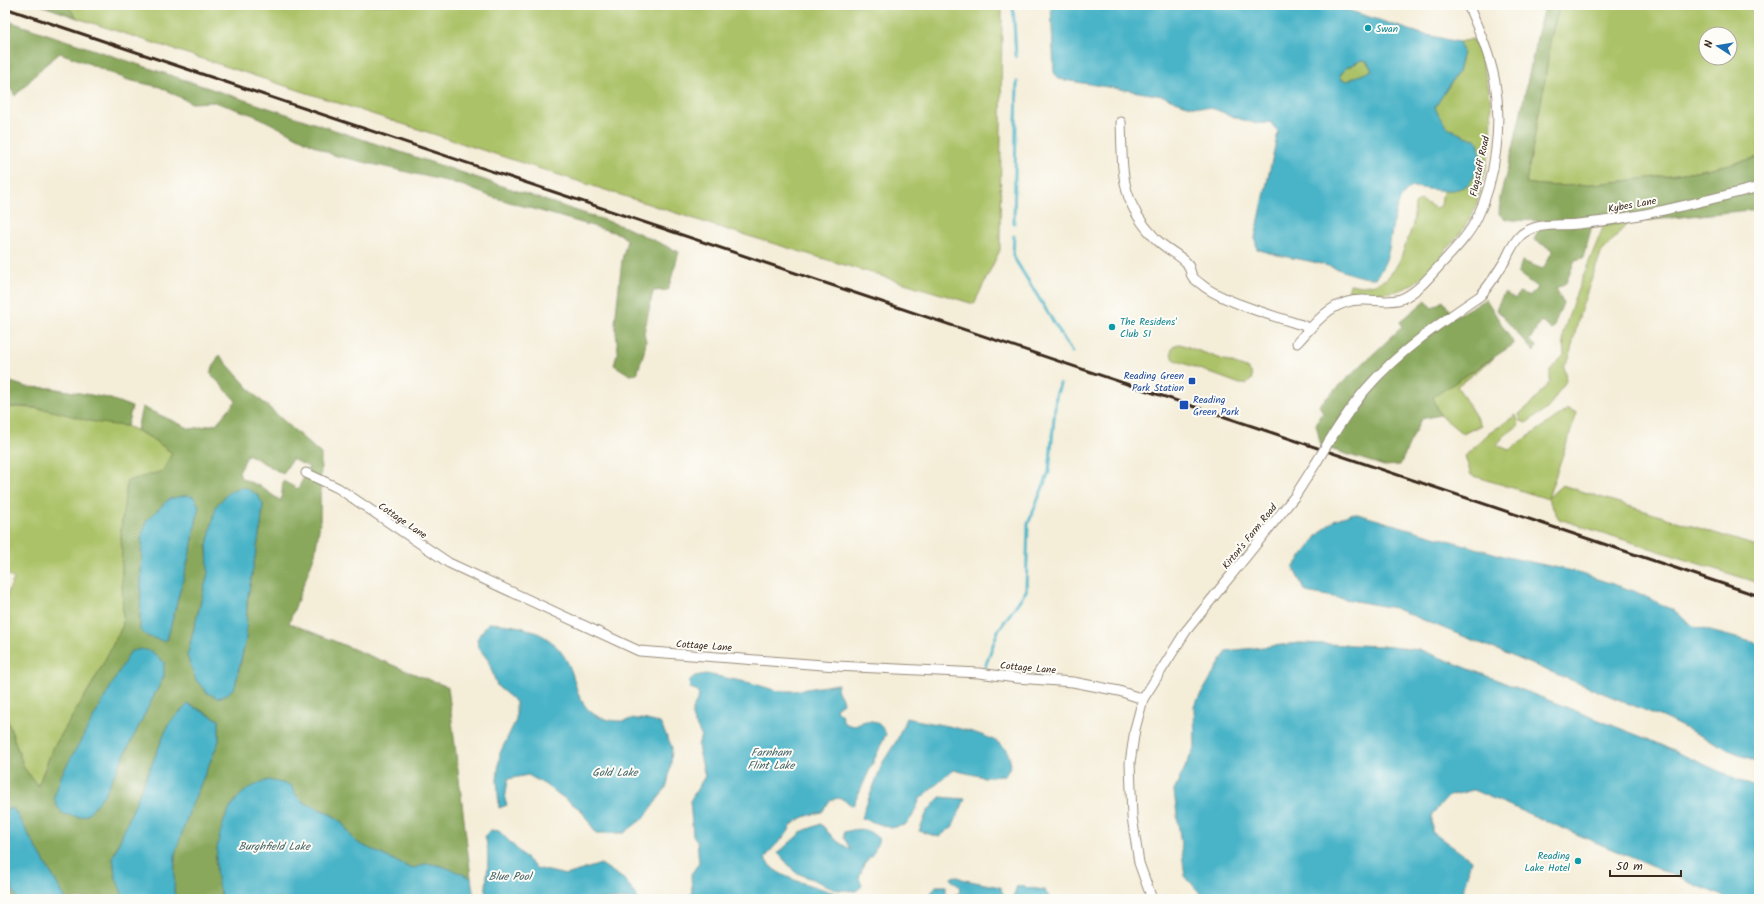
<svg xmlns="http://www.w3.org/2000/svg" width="1764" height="904" viewBox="0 0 1764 904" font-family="Kalam,sans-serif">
<rect width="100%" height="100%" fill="#fdfcf7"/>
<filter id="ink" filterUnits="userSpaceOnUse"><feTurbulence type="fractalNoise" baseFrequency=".025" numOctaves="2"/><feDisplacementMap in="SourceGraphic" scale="8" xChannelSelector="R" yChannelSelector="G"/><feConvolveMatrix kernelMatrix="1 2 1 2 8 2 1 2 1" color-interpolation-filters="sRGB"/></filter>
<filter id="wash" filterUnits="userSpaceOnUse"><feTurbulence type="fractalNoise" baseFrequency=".012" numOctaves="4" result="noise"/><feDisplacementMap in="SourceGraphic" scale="16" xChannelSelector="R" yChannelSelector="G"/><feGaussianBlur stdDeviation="0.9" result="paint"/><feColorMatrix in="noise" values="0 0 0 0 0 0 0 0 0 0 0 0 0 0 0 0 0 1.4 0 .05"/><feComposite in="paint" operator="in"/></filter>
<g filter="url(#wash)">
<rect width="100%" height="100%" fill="#f4edd8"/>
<path fill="#acc267" stroke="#747642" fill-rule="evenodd" d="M67,5H1002L1000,250L974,304L722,228L77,18Z
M1560,5H1742L1759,14V157C1715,169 1669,176 1623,181C1591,184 1559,189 1526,183L1544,86L1551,37ZM1706,34H1730V58H1706Z
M1473,39C1495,91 1497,129 1482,183C1479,196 1476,209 1469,220C1462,233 1452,243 1443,254C1432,267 1421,281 1405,288C1388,296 1367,292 1348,293L1350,284L1362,286L1375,284L1386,279L1394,270L1400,260L1413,225L1415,204L1421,200L1435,208L1441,206L1443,190H1452L1477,140C1456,133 1443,130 1435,107L1458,72L1463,52L1459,42Z
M1362,60L1366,61L1372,70C1364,76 1357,75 1348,81L1342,80L1340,76L1346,68Z
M1629,222L1601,253L1581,309L1569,358L1564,366L1566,381L1548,408L1526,423L1521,421L1519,414L1532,403L1550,382V370L1564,355L1563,333L1574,299L1604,225Z
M1180,344L1246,368L1251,372L1252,379L1247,384H1240L1175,360C1170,356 1170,350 1175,345Z
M1493,358V359L1457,386L1481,425L1463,434L1440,415L1433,397Z
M17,407L54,410L91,421L127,426L151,438L172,453L163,471L121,528L123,625L94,681L52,750L38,786L24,768L5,713V598L14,579L5,572V408Z
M1568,409L1577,413L1548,498L1562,485L1759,547V583L1559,519L1548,499L1471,475L1465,456L1488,434L1516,415L1519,425L1504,436L1497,445L1509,450Z"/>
<path fill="#89a85c" stroke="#62693d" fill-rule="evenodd" d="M41,5H67L77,18Z
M1544,5H1560L1551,37L1544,86L1526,183C1559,189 1591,184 1624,181C1669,176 1715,169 1759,157V209L1592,226L1583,258L1575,260L1566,283L1556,288L1563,303L1552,330L1541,321L1529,341L1536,346L1534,352L1496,309L1504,293L1516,299L1519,292L1530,296L1538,288L1518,273L1522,261L1543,269L1553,250L1534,240L1539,229L1577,222L1511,220L1503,218L1499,214L1500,197L1514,144Z
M5,20L625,227L679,252L668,290L653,291L644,333L646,341L644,352L637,374L630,375L614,365L618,351L615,323L622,260L627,240L620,234L492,197L459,184L333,155L256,116L215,102L191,103L160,87L128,80L90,64L60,53L44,66L15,96L5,79Z
M1486,299L1514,344L1433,397L1440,415L1421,419L1400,465L1384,466L1321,446L1316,424L1323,413L1319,405L1402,327L1400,322L1426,300L1431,308L1443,301L1454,317Z
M219,355L255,395L321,454L320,523L315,554L289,623C343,644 395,667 448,687L471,878C459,873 437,862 425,864C420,866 416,868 410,868L358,843C350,837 347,828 340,821C328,808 306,808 297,796C294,793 293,789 291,785L231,806L221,831L215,861L223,899H179L174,893L175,854L190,809L219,741V720L189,704L169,723L113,857L115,875L124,899H66L13,808L5,810V713L24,768L38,786L52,750L94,681L123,625L121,528L127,481L163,471L172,453L151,438L137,430L142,407L191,429L216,424L236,401L210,373ZM248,454L283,474L292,459L309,467L298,489L283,481L281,501L261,487L241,478L239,472ZM263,504L261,525L247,601L246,639L235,687L187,656L208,573L207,545ZM199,506L191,549L167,640L140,630L142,534ZM164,676L104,795L54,796L63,774L78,747Z
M5,380L26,387L51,388L108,398L132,407L127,426C115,425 102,424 90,421C62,414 34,403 5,408Z
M5,871H6L17,899H5Z"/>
<path fill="#4ab4c8" stroke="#426f73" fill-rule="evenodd" d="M1051,5H1332L1422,34L1459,42L1463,52L1458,72L1435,107C1443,129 1456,133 1477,140C1481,149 1480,155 1478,164C1476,171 1473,181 1467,185C1452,195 1428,188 1412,187C1392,198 1393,234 1388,253C1386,262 1381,271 1375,278C1357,279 1339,268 1321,264C1300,258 1278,257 1257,249L1255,238L1278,132L1270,122C1254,128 1229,114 1214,109C1207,107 1199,107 1192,106C1182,104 1173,100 1163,96L1058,79L1054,72ZM1362,60L1367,61L1372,70C1364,75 1356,75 1348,81L1342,80L1340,75L1346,68Z
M244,487L258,495L263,504L261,525L247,601L246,639L239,668L235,687L226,695L218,698L207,693L196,680L187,656L208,573L207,545L216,506L229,492Z
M187,495L194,497L199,506L191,549L167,640L163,641L147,636L140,630L142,534L147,520L169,499Z
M1354,513L1507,557L1573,571L1634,591L1675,611L1686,621L1695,627L1759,644V764L1664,718L1394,608L1306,592L1293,568L1318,535L1334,520Z
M488,623C528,625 560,634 573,676C577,691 581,706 595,715C600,718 612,721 618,721C625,722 632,718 639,719C646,719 653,722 660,723L672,747L671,764L667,786L645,817L624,833H596L581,810L544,784L528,775L508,779L505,800L507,805L499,808L497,780L500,753L516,720V702L497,686L488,660L478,647L477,639Z
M1299,643L1381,646L1421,650L1647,739L1759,789V899H1729L1473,790L1449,796L1432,814V832L1471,860L1461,899H1205L1185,876L1174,791L1195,746L1194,706L1227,651Z
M140,649L151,651L164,662V676L104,795L87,815L79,817L63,814L57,806L54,797L62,774L130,652Z
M706,674L751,683L778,691H794L838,684L837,690L842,698L843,703L836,708L837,711L841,714L844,723L853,726C868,718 878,718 886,734L853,806L844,800L837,798L830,801L822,812C812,814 801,817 793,824C790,826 790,829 788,832C780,842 771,848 765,859C777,881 821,886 842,896L843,899H694L692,893L691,874L699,863L697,841L693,835L690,801L705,776L698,746L701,735C691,714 688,719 699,696L696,690L690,688L689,681L695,676Z
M188,704L219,720V741L190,809L175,854L174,893L179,899H124L115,875L113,857L169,723Z
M906,718C927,723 996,731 1007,751C1009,755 1010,761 1011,765L1005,776L984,777L953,770L920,799L912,817L905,825L891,828L861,818L883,762L897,740Z
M268,780L291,785C293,789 294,793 297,796C306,808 328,809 340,821C347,828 350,837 358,843L410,868C416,868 420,866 425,864C437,862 460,873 471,878L474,899H223C208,868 218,808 248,789C254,785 262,783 268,780Z
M940,797L965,799L953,826L939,837L919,831L927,812Z
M13,808L66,899H17L5,871V810Z
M821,824L834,839L851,850L844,838V832C860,828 866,827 879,839L874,852L864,864L859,878L862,886L856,891L838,890L795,872L778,853L803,831Z
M490,830L499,831L536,868L566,875L601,864L625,880L638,899H485C486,880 491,854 485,836Z
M955,876L965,880L1000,887L1005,898L1013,897L1017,886L1044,890L1051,899H927L936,886H946V894L950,898L960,892L959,886L953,882L951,878Z"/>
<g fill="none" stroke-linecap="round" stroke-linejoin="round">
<path stroke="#4ab4c8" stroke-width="3" d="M1013,5L1016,57
M1014,223L1017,82
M1014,236L1013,256L1072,352
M985,667L998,631L1026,591L1028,524L1049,472L1056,396L1060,384"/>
</g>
</g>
<g filter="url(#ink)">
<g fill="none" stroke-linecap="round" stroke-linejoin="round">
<defs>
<path id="minor" d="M1121,122C1123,170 1119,201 1155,238C1164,248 1177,253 1186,262C1190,266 1190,272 1192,276C1194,279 1198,282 1201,284C1220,301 1280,318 1305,326L1310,329
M1297,343C1316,322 1333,298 1365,300C1377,300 1389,303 1401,299C1418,292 1430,276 1442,263C1454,250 1469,235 1477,218C1496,179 1502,124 1495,82C1490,55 1479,30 1468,5
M1328,443C1340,424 1352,405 1367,388C1399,351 1440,323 1480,296C1490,285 1498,272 1506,259C1510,250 1515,240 1522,234C1538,222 1559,226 1578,224C1639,218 1700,202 1759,187
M306,473L338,488L449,563L639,651L836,666L979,673L1016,678L1073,682L1119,691L1143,699
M1152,899L1139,863L1132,817L1130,763L1135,729L1143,699L1186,631L1295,496L1316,463"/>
</defs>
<use href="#minor" stroke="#988c7b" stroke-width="11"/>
<use href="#minor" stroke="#fff" stroke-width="9"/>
<path stroke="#3b2a1e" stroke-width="3" d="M5,8L1759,596"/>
<defs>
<path id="minor-bridge" d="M1316,463L1328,443"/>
</defs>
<use href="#minor-bridge" stroke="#988c7b" stroke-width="11" stroke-linecap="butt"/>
<use href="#minor-bridge" stroke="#fff" stroke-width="9"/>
</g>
</g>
<g fill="#0f9aa8" stroke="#fdfcf7" stroke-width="1.5">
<circle cx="1368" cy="28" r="4"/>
<circle cx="1112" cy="327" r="4"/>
<circle cx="1578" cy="861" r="4"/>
</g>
<g fill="#1a4fb4" stroke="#fdfcf7" stroke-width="1.5">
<rect x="1188" y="377" width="8" height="8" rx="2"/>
<rect x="1179" y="400" width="10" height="10" rx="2"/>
</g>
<g text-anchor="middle" stroke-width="4" stroke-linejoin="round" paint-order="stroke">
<g font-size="10" fill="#0d838f" stroke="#fdfcf7" text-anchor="start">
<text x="1376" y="32">Swan</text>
<text x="1120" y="325">The Residens'<tspan x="1120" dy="12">Club 51</tspan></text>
<text x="1570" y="859" text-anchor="end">Reading<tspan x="1570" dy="12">Lake Hotel</tspan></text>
</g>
<g font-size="10" fill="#3b2a1e" stroke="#fdfcf7">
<text transform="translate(1479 166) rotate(-78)" y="4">Flagstaff Road</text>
<text transform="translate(1632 204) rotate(-10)" y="4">Kybes Lane</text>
<text transform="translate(403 520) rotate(34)" y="4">Cottage Lane</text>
<text transform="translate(1249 536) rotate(-51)" y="4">Kirton's Farm Road</text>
<text transform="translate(704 645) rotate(4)" y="4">Cottage Lane</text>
<text transform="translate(1028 667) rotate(5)" y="4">Cottage Lane</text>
</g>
<g font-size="10" fill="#164399" stroke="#fdfcf7" text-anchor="end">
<text x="1184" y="379">Reading Green<tspan x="1184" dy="12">Park Station</tspan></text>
<text x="1193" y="403" text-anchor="start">Reading<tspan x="1193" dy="12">Green Park</tspan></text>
</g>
<g font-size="11" font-style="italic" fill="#416162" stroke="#fdfcf7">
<text x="771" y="756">Farnham<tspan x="771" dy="13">Flint Lake</tspan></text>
<text x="615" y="776">Gold Lake</text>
<text x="274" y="850">Burghfield Lake</text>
<text x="510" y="880">Blue Pool</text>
</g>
</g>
<rect width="1764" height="904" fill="none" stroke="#fdfcf7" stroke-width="20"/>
<g transform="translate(1718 46) rotate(282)"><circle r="19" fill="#fdfcf7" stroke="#afa8a0"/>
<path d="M0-3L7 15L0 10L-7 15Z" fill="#1f6fb2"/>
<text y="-6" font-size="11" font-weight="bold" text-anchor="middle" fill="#3b2a1e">N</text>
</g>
<path d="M1610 870v6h71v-6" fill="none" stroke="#3b2a1e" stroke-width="2"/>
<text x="1616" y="870" font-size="12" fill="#3b2a1e" stroke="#fdfcf7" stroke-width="3" paint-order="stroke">50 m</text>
</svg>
